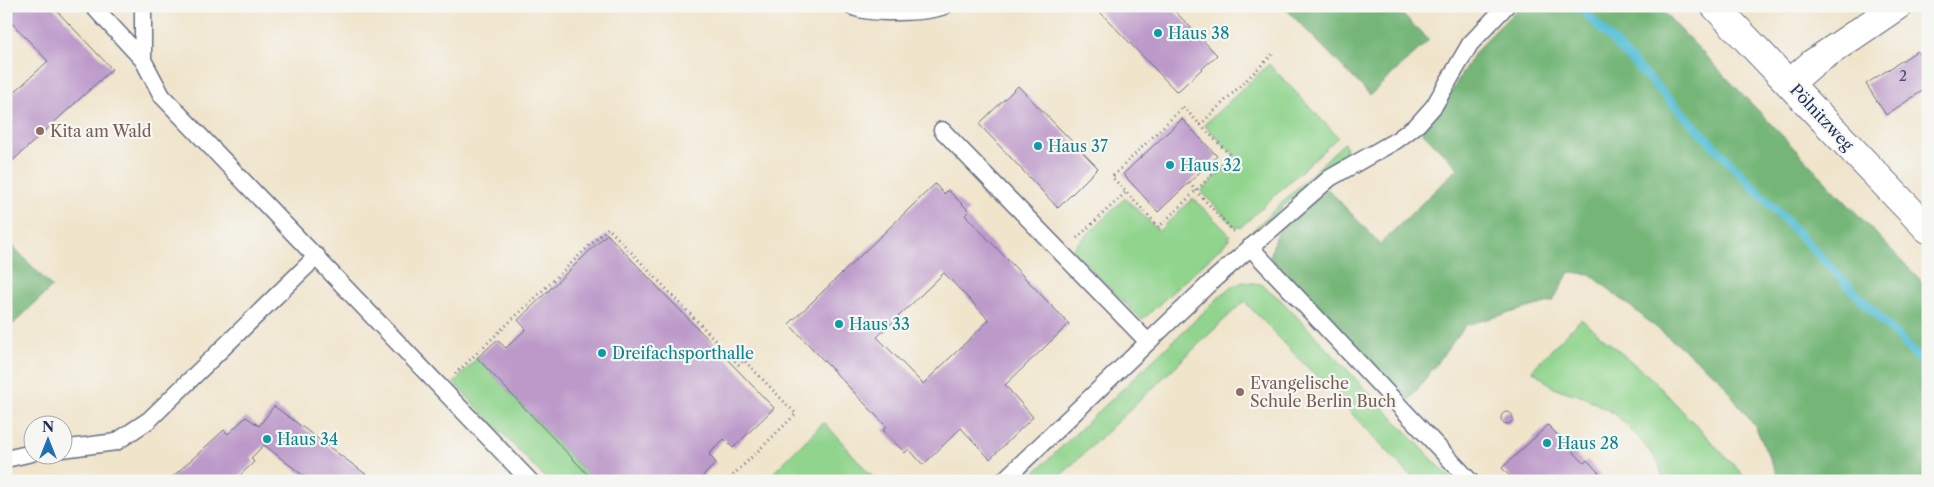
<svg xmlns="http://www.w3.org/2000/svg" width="1934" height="487" viewBox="0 0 1934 487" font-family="'Libre Caslon Text',serif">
<rect width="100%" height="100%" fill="#f6f6f2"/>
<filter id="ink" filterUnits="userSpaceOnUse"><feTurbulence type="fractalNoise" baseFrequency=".02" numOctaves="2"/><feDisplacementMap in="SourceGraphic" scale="10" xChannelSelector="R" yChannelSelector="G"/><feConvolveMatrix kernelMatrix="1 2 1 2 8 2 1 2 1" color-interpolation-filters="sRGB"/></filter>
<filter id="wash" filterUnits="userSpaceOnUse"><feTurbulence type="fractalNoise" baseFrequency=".0096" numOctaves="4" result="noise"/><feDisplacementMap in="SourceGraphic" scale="20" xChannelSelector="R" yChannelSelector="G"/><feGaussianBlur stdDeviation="1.12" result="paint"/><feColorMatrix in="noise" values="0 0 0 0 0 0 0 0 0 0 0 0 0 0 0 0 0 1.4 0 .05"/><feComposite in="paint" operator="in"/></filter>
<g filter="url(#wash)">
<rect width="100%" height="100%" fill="#f0e4cb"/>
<path fill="#90d48d" stroke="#568276" d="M1269,64L1338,137L1241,227H1235L1201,191L1236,157L1204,125Z
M1344,143L1346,148L1340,160L1331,164L1249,237L1248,235Z
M1125,198L1159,231L1193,198L1229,234V240L1142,320L1071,250Z
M1243,282L1261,284L1281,300L1453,481H1416L1244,301L1055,481H1039L1033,474L1229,288Z
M1581,319L1653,380L1743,475L1737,481H1664L1659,463L1639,438L1615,414L1584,397L1554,388L1532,370Z
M477,358L594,481H548L454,383Z
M824,422L876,481H765Z"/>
<path fill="#74b678" stroke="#48726b" d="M1283,6H1393L1429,40L1370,95Z
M1520,6H1658L1928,288V481H1780L1756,428L1719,378L1590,274L1569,272L1553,301L1466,325L1409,400L1270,258L1275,237L1282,227L1328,189L1380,244L1458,168L1421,131L1442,108L1468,63L1481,45Z
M6,239L52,287L6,331Z"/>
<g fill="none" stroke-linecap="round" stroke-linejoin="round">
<path stroke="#5ac0d7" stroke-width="9" d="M1579,6L1928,368"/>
</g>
<g id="blocks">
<path fill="#bc99c9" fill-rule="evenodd" d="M6,6H52L112,69L6,167V100L48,61L6,17Z
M1102,6H1170L1217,55L1177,92L1098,10Z
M1917,51L1928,67V87L1886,115L1866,84Z
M1018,86L1098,168L1058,208L979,124Z
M1182,119L1217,156L1158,212L1123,174Z
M935,184L944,194L948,190L969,211L965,215L1069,324L1005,385L1033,417L990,459L961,428L923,465L909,449L905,453L883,430L887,427L789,324ZM944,273L989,320L923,384L877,337Z
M607,234L774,408L733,448L724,439L709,454L716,463L698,481H594L477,358L497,340L506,348L526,329L518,320Z
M274,406L375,481H310L264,445L251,458L254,462L234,481H168L224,430L228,434L246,417L259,426Z
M1501 418a6 6 0 1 1 12 0a6 6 0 1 1-12 0Z
M1548,425L1584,463L1587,460L1600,474L1598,476L1602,481H1514L1502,468Z"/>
</g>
</g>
<g filter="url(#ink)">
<use href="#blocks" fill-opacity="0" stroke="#666e84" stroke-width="1"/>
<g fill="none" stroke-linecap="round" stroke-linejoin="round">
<defs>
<path id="lane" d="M93,6L143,60L162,96L530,481
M851,6C869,15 926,13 944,6
M143,60V6
M942,130L1148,342
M1250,247L1470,481
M62,449L116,442L149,420L317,256
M6,459L32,453
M1003,481L1212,281L1330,178L1397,140L1418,124L1434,106L1470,44L1506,6"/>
<path id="street" d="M1790,83L1813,63L1897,6"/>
<path id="secondary" d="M1715,6L1928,229"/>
</defs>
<use href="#lane" stroke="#666e84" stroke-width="19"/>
<use href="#street" stroke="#666e84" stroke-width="30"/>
<use href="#secondary" stroke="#666e84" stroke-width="30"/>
<path stroke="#666e84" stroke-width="3" stroke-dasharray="1 4" stroke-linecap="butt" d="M1183,107L1231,156L1159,227L1112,177Z
M1200,125L1273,54
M1189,183L1234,232
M1077,238L1126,192
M455,374L608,228L739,365L744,360L796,414L727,481"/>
<use href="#lane" stroke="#fff" stroke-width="16"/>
<use href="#street" stroke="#fff" stroke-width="28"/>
<use href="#secondary" stroke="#fff" stroke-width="28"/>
</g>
</g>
<g fill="#0f9aa8" stroke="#f6f6f2" stroke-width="2">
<circle cx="1158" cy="33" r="5"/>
<circle cx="1038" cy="146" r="5"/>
<circle cx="1170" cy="165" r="5"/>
<circle cx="839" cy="324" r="5"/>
<circle cx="602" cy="353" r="5"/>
<circle cx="267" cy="439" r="5"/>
<circle cx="1547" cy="443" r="5"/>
</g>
<g fill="#8d6e63" stroke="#f6f6f2" stroke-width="2">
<circle cx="40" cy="131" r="5"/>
<circle cx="1240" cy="392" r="5"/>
</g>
<g text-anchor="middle" stroke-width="4.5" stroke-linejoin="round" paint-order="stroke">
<g font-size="14" fill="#434a79">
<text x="1903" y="81">2</text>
</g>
<g font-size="16" fill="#0d838f" stroke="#f6f6f2" text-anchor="start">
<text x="1168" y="39">Haus 38</text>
<text x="1048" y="152">Haus 37</text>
<text x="1180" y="171">Haus 32</text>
<text x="849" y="330">Haus 33</text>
<text x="612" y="359">Dreifachsporthalle</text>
<text x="277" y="445">Haus 34</text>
<text x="1557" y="449">Haus 28</text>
</g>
<g font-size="16" fill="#1b2f5e" stroke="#f6f6f2">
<text transform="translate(1822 117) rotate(47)" y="6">Pölnitzweg</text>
</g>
<g font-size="16" fill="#785e54" stroke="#f6f6f2" text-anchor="start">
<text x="50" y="137">Kita am Wald</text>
<text x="1250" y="389">Evangelische<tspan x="1250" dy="18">Schule Berlin Buch</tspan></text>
</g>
</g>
<rect width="1934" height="487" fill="none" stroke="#f6f6f2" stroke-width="25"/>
<g transform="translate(48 440)"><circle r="24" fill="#f6f6f2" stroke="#9ea6b7"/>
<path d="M0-4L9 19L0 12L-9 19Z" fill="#1f6fb2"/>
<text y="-8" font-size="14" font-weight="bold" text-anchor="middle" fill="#1b2f5e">N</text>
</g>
</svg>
